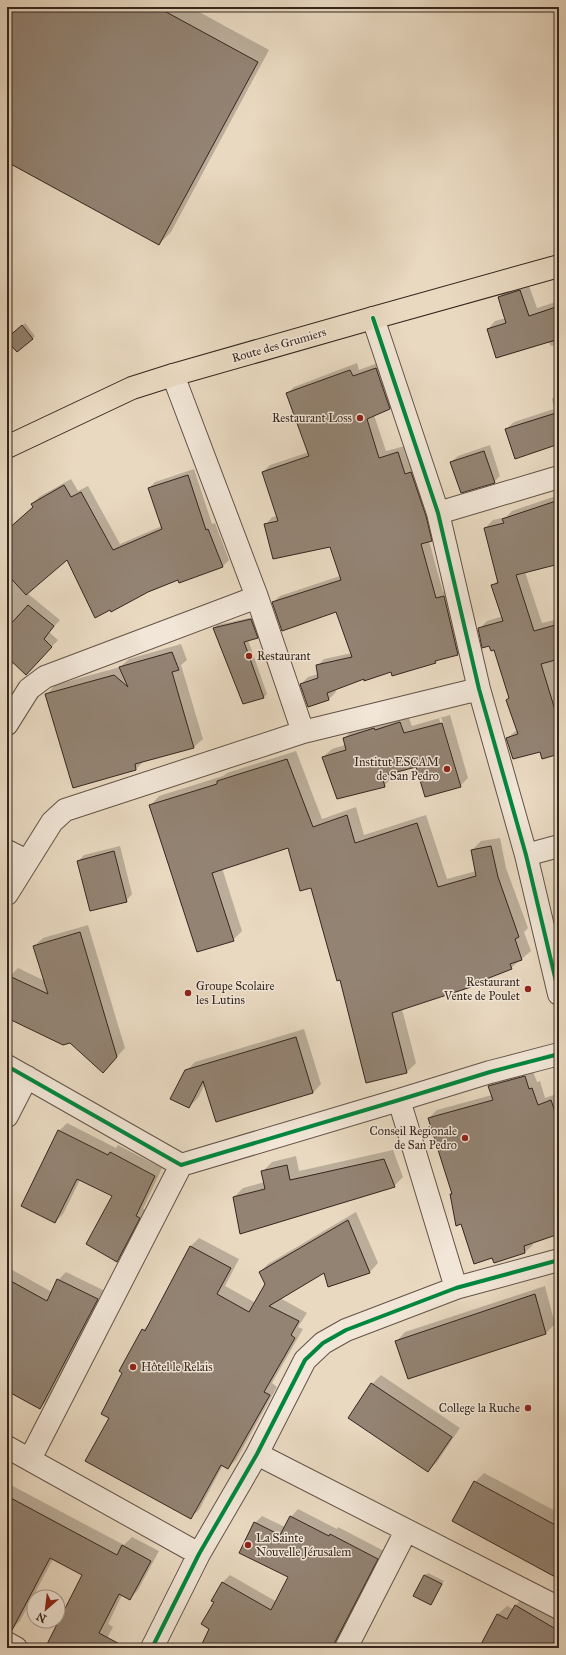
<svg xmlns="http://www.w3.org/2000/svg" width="566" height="1655" viewBox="0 0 566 1655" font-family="'IM FELL Great Primer',serif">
<rect width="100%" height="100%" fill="#e9d9c1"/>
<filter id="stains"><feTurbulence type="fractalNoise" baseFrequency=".005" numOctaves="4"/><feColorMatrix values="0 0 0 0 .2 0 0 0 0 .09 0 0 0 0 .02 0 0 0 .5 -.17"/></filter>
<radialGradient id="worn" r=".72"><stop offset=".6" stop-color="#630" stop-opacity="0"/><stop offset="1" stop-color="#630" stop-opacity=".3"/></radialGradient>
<path fill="#0003" fill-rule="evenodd" d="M7,7H190L269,50L171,232L159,244L7,161Z
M528,283L537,308L559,301V344L551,346L548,341L488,329L495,321L506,318L499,297L507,289Z
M25,323L35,336L32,339H7Z
M383,361L397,402L390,409L374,415L386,451L405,446L438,533L429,541L443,592L451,589L465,647L458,654L437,659L435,662L364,677L335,689L336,692L329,699L308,706L301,684L308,677L318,674L317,666L324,659L352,653L337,611L273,602L280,596L340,576L330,546L266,524L272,517L278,516L263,472L270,465L309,452L287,394L294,387L357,363L359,370Z
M559,391V443L506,429L514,422L554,409L552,399Z
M490,445L500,476L494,482L451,462L458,456Z
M194,469L212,524L215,523L229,560L223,566L180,582L179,579L67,558L27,593L60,620L49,632L58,640L33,667L14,662L7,675V531L34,507L32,504L39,497L71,479L78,491L88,486L120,544L162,526L149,488L155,482Z
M559,495V563L525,572L542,623L559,619V753L541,750L507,738L518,729L507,700L510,697L494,649L479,629L487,621L503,616L493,585L498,580L485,528L493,520L506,517L512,511Z
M254,617L260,634L257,637L248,640L267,694L264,697L244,703L214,628L217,625Z
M181,644L187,660L181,665L203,739L194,747L144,761L136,769L47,694L55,685L120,667L129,659Z
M408,715L412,726L450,715L468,778L460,786L417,765L391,773L392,777L384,786L323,757L332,749L345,745L344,739L352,730ZM441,717L460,782H458L439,718Z
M296,751L322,819L356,807L364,835L426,815L447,879L476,871L472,850L481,841L500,838L506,868L528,928L524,932L531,951L511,968L475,982L471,986L402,1009L416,1063L407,1072L367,1082L341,979L312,886L288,847L222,868L242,931L233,940L151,805L159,796L223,776L227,773Z
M120,846L132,894L126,901L78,861L84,855Z
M88,925L125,1048L111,1063L71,1042L7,1017V983L10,976L18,968L45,981L34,946L43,938Z
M304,1029L321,1084L313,1093L205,1084L198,1098L189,1107L186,1071L195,1062Z
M532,1069L537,1082L540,1081L545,1098L559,1093V1233L532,1242L533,1245L525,1252L495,1262L451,1195L453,1193L429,1118L437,1110L492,1095L489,1086L497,1078Z
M67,1123L116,1148L118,1145L162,1168L143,1209L147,1210L124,1253L117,1261L113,1195L80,1180L63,1214L55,1222L59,1131Z
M393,1150L403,1177L394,1186L234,1197L243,1188L265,1182L262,1172L272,1162L296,1156L299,1171Z
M356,1212L378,1263L370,1272L329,1286L325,1272L280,1298L307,1313L298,1327L303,1329L272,1383L277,1387L236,1460L228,1468L223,1465L199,1510L190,1518L110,1418L123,1372L120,1371L143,1330L151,1322L191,1246L199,1238L239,1259L225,1286L256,1303L267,1284L260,1272L268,1264Z
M7,1267L52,1292L58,1280L66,1272L105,1291L48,1400L40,1408L7,1389Z
M545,1286L555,1324L546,1333L396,1342L405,1332Z
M381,1375L460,1428L437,1462L428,1471L372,1384Z
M7,1462L10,1463L7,1470Z
M484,1473L559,1513V1577L475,1482Z
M7,1483L124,1545L132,1537L159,1551L138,1590L129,1599L122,1595L108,1624L113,1627L102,1648H59L83,1574L53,1559L20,1621L11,1630H7Z
M298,1509L337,1529L338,1527L384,1551L339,1648H201L211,1629L215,1602L222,1583L230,1575L277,1602L290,1577L255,1523L262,1516L285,1527L291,1517Z
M428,1573L444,1581L430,1604L425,1575Z
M524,1596L559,1618V1640L555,1648H480L498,1614L507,1606L513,1609Z"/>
<path fill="#938373" stroke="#35261e" d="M7,7H157L258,62L159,245L7,162Z
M520,290L529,316L559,306V339L496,358L487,329L506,323L498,297Z
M22,325L33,339L17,352L7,341V338Z
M376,368L390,409L367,419L379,458L398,452L405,474L411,472L426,516L432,541L421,544L436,598L444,596L458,655L435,661L436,663L392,676L391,672L364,681V679L327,693L329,700L308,707L300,684L318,678L316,665L352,657L336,612L282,631L272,602L341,580L330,547L273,559L264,524L278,521L262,472L309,456L286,393L350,370L353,376Z
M559,412V444L515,459L505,429Z
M484,451L495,483L461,493L450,462Z
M188,475L206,530L208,529L223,567L179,583L178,580L148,592L111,612L110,610L95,618L67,560L26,595L7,574V530L33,507L31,504L64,485L71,497L81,492L113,550L162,529L148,488Z
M559,500V564L516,575L534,631L559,624V659L541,664L559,723V754L542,759L540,752L513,759L506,738L518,734L506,700L509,698L494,650L491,651L489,646L482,648L478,628L503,621L491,585L498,583L484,528L504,523L502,519Z
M28,605L54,626L44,639L52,647L26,675L7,657V628Z
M251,619L258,638L244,642L264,698L243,704L213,628Z
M172,652L179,670L172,672L194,748L135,764L136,770L73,788L45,694L114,675L128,687L119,667Z
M400,722L404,733L442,723L461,787L425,797L416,767L382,776L385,787L337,799L322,757L346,750L343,738L374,728L375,730Z
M287,759L313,827L347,815L355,843L417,823L438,887L476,876L471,850L491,846L498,877L519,937L515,939L522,960L510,964L512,969L471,985V987L392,1013L407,1073L366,1083L340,980L337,981L311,888L300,891L288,848L212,873L234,941L197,952L149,805L217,784V781Z
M114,851L127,902L90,911L77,861Z
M80,932L117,1057L103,1073L70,1043L63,1045L7,1018V975L48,994L33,946Z
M296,1037L313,1093L216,1122L203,1081L189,1108L170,1099L185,1070Z
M525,1076L529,1089L532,1088L538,1105L551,1100L559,1123V1234L524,1246L525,1253L494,1263L492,1258L474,1264L461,1224L456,1226L450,1194H452L428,1118L493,1100L488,1086Z
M58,1130L108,1155L110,1152L155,1176L136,1216L140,1218L117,1262L86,1244L112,1196L77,1179L55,1223L21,1206Z
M384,1159L395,1187L240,1234L233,1197L265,1189L261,1171L287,1165L290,1180Z
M348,1220L370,1273L328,1287L324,1273L269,1306L299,1321L291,1335L295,1338L264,1392L270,1395L228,1469L221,1465L191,1519L85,1461L109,1418L101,1414L122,1373L119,1371L142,1329L145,1331L190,1246L231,1268L217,1294L249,1312L265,1284L259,1272Z
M7,1279L47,1301L57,1279L98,1299L40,1409L7,1391Z
M535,1294L546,1334L408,1379L395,1341Z
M371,1383L452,1437L428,1472L348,1418Z
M474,1481L559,1527V1579L452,1521Z
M7,1496L117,1555L122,1545L151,1561L130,1600L119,1594L99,1633L127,1648H45L82,1575L50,1558L11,1632L7,1631Z
M290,1516L329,1536L330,1534L378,1559L335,1642L334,1648H200L209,1629L201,1624L214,1602L211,1601L222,1582L271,1610L288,1577L239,1553L254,1522L280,1535Z
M424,1575L442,1584L431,1605L413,1596Z
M515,1605L559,1631L551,1648H479L497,1614L507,1619Z"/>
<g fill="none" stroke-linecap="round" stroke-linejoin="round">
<defs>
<path id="minor" d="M373,318L438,513L479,689L526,855L559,994
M173,375L257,597L303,732
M438,513L559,477
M7,724L29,689L45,677L257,597
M7,851L27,861
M526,855L559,846
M7,894L52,822L65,810L303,732L479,689
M7,1066L181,1165L399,1100L490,1072L559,1054
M399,1100L456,1288
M7,1116L27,1077
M7,1447L199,1554
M257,1454L559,1608
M30,1459L181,1165
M7,1643L16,1648
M152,1648L199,1554L257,1454L305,1360L323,1343L346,1330L456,1288L559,1260
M346,1648L406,1531"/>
<path id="major" d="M7,447L132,388L173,375L373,318L559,266"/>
</defs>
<use href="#minor" stroke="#625347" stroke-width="24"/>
<use href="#major" stroke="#35261e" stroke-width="24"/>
<use href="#minor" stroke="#f1e6d7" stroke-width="22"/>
<use href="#major" stroke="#e9d9c1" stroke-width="22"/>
<defs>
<path id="cycleway" d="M373,318L438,513L479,689L526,855L559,994
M7,1066L181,1165L399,1100L490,1072L559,1054
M152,1648L199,1554L257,1454L305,1360L323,1343L346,1330L456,1288L559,1260"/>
</defs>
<use href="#cycleway" stroke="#f1e6d7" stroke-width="6"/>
<use href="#cycleway" stroke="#00873e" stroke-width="4"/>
</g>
<g fill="#8f2418" stroke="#f1e6d7" stroke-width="1.5">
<circle cx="360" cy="418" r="4"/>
<circle cx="249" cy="656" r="4"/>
<circle cx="447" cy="769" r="4"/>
<circle cx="528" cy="989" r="4"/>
<circle cx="188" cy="993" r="4"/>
<circle cx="465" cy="1138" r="4"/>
<circle cx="133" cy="1367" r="4"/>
<circle cx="528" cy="1408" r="4"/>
<circle cx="248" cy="1545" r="4"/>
</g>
<g text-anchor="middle" stroke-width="3" stroke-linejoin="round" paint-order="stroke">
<g font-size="12" fill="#35261e" stroke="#f1e6d7">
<text transform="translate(279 345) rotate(-16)" y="4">Route des Grumiers</text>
</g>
<g font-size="12" fill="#35261e" stroke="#f1e6d7" text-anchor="end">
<text x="352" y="422">Restaurant Loss</text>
<text x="257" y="660" text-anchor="start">Restaurant</text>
<text x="439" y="766">Institut ESCAM<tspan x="439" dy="14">de San Pedro</tspan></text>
<text x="520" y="986">Restaurant<tspan x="520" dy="14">Vente de Poulet</tspan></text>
<text x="196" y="990" text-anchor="start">Groupe Scolaire<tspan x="196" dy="14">les Lutins</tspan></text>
<text x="457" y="1135">Conseil Regionale<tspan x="457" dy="14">de San Pedro</tspan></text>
<text x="141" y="1371" text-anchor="start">Hôtel le Relais</text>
<text x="520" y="1412">College la Ruche</text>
<text x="256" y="1542" text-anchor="start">La Sainte<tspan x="256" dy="14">Nouvelle Jérusalem</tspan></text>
</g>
</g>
<rect width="566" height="1655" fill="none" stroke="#e9d9c1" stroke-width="24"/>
<rect x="8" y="8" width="550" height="1639" fill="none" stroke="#35261e" stroke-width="2"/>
<rect x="12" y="12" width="542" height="1631" fill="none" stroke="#35261e"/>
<g transform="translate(46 1609) rotate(208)"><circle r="19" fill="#f1e6d7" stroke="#a6998d"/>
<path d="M0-3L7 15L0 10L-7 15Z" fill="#8f2418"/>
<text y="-6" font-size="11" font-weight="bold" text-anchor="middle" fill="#35261e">N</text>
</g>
<rect width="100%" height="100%" filter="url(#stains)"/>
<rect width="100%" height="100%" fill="url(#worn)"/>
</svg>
